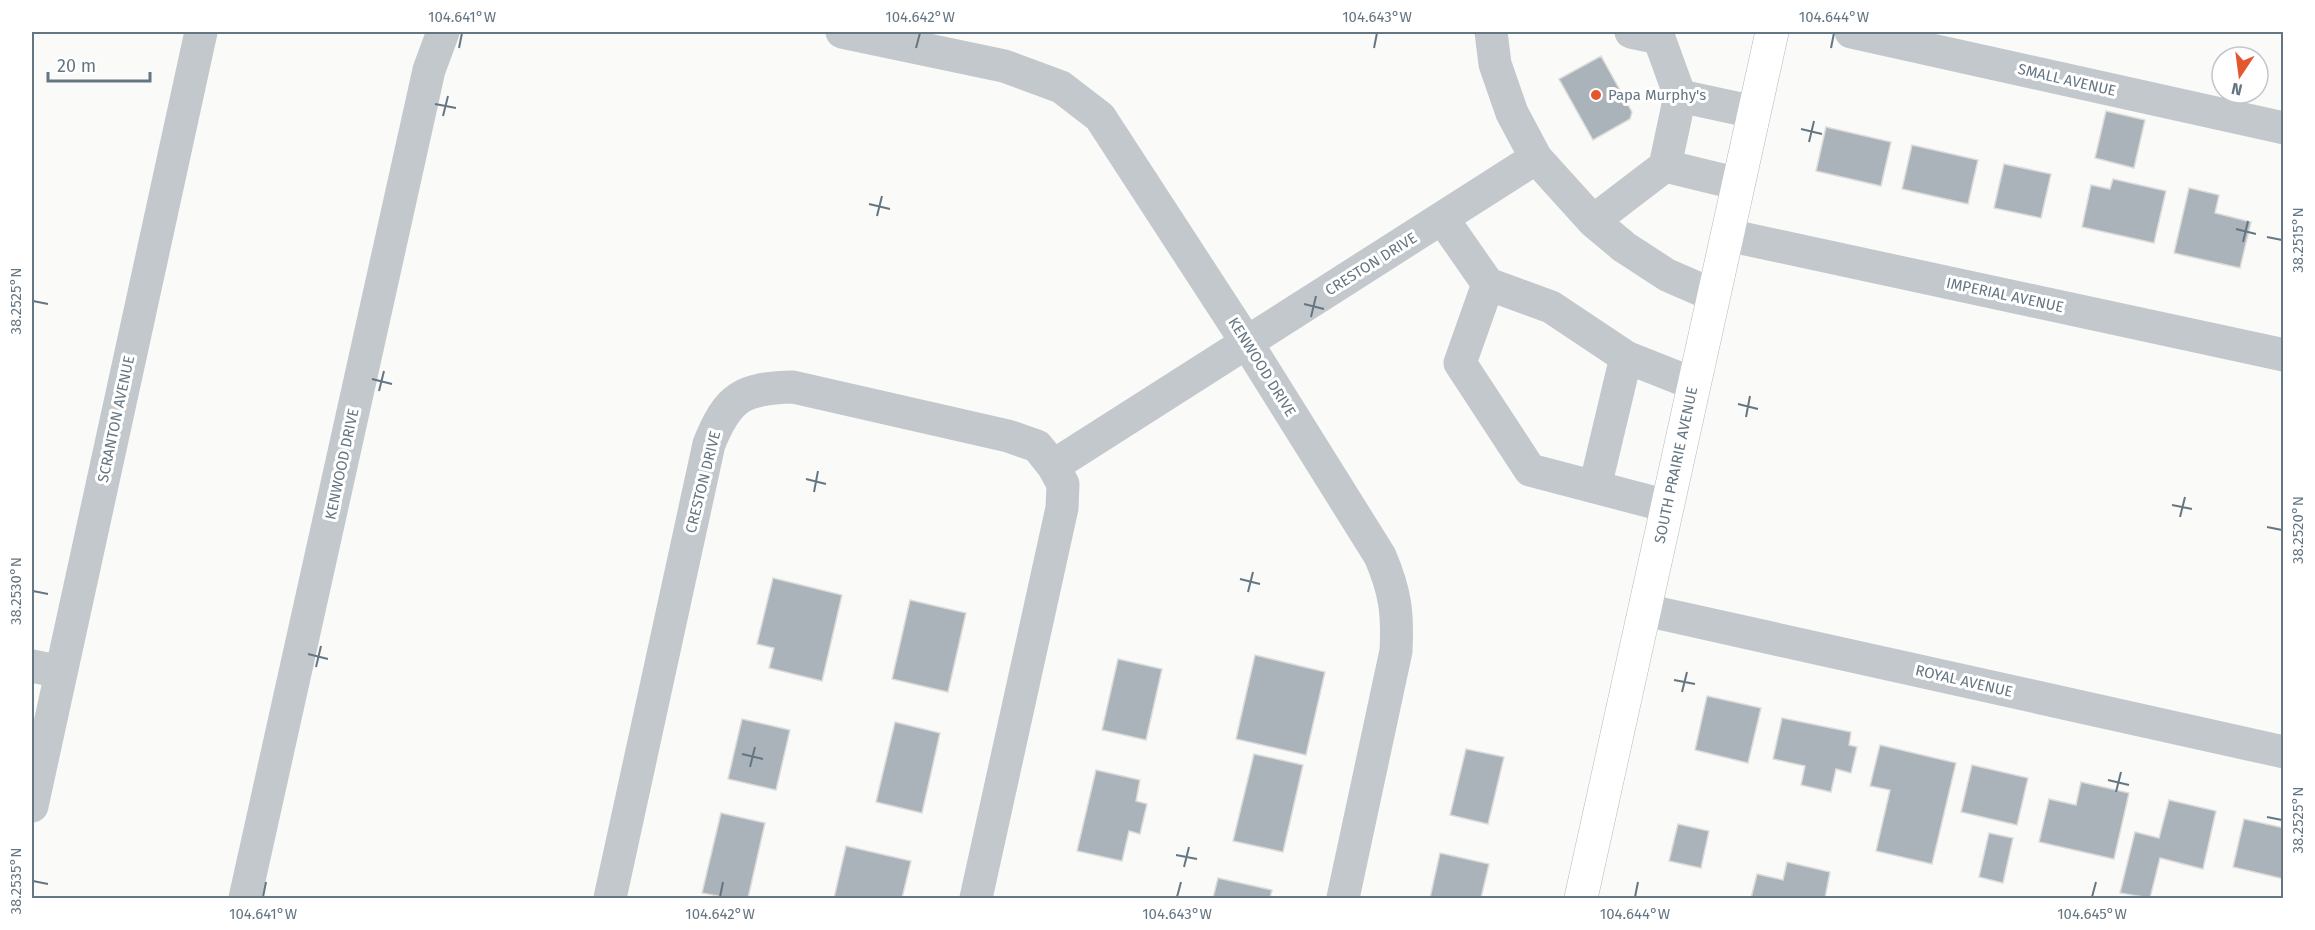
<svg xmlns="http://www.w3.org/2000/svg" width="2315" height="930" viewBox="0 0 2315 930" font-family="'Fira Sans',sans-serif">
<rect width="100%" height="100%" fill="#fafaf8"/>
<path fill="#aab3b9" stroke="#dcdcda" stroke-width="1.5" d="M1601,56L1632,112L1630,119L1593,140L1559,79Z
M2106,111L2145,120L2134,168L2095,158Z
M1826,127L1891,142L1881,186L1816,171Z
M1912,145L1978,160L1968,204L1902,189Z
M2004,164L2051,174L2041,218L1994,208Z
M2113,179L2166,191L2154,243L2082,227L2091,185L2110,189Z
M2189,188L2219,195L2215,213L2251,222L2240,268L2174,253Z
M773,578L842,595L822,681L769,668L774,648L757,644Z
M910,600L966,613L948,692L892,679Z
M1255,655L1325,672L1306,755L1236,739Z
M1118,659L1162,669L1146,740L1102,730Z
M1707,696L1761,708L1748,763L1695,750Z
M1782,718L1851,732L1849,745L1857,747L1851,773L1836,769L1831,792L1801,785L1805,766L1773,759Z
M742,719L790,730L776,790L728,779Z
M895,722L940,733L922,813L876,802Z
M1880,745L1956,763L1932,864L1876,851L1890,790L1870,786Z
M1466,749L1504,757L1488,824L1450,815Z
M1254,754L1303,765L1283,852L1233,841Z
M1972,765L2028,778L2017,825L1961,812Z
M1096,770L1140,780L1136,801L1147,804L1140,834L1129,831L1122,861L1077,851Z
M2081,782L2129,793L2114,859L2039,842L2049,799L2076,805Z
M2169,800L2216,811L2203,869L2160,858L2150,898L2120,893L2135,832L2159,838Z
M721,813L765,823L748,898H728L702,893Z
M2244,819L2284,828V879L2233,867Z
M1678,824L1709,831L1701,868L1669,861Z
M1989,833L2013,838L2003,883L1979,877Z
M846,846L911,861L902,898H834Z
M1440,853L1489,864L1481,898H1430Z
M1787,862L1830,872L1825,898H1751L1757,874L1783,880Z
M1218,878L1272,890L1270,898H1213Z"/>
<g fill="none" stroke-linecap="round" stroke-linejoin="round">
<defs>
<path id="major" d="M1581,898L1772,32"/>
</defs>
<use href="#major" stroke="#b5babe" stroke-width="34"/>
<path stroke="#c3c8cc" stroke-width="33" d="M842,32L1004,66L1061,87L1100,117L1247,343L1380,556C1395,591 1398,612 1396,651L1343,898
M1491,32L1495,64L1512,113L1536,158L1593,221L1624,247L1667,275L1713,295
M1631,32L1659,38L1680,96L1754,112
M1851,32L2284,128
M1665,166L1739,184
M1442,218L1488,284L1460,363L1530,470L1667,506
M1593,221L1665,166L1680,96
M1727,235L2284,355
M1488,284L1551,307L1626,357L1694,384
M1053,466L1536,158
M1595,487L1626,357
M1645,610L2284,752
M32,666L61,672
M32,806L201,32
M245,898L429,70L443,32
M610,898L709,444C728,397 742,388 793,387L1008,436L1037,446L1053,466L1063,484L1062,508L976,898"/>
<use href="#major" stroke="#fff" stroke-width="33"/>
</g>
<path fill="none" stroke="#657683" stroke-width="2" d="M459,48L462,33M916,48L920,33M1374,48L1377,33M1831,48L1834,33M435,104L456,108M443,116L448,96M1801,129L1822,134M1809,142L1814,121M869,204L890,209M877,216L882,196M2236,229L2256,234M2267,237L2282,240M2243,242L2248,221M33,301L48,304M1304,304L1324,309M1311,317L1316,296M372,379L392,384M379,391L384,371M1738,404L1758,409M1746,417L1750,396M806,479L826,484M814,492L818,471M2172,505L2192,509M2180,517L2185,497M2267,527L2282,530M1240,579L1260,584M33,591L48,594M1248,592L1253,572M308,654L328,659M316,667L321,646M1674,680L1695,684M1682,692L1687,672M742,754L763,759M750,767L755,747M2108,780L2129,785M2116,792L2121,772M2267,817L2282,820M1176,855L1197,859M1184,867L1189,847M33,881L48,884M263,897L266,882M720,897L723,882M1177,897L1181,882M1635,897L1638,882M2092,897L2096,882"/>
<circle fill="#e4572e" stroke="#fff" stroke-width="2" cx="1596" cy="95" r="6"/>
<g text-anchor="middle" stroke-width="6" stroke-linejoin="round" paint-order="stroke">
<g font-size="15" fill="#657683" stroke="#fff">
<text transform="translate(2067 80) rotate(13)" y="5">SMALL AVENUE</text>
<text transform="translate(1371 264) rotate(-32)" y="5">CRESTON DRIVE</text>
<text transform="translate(2005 295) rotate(12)" y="5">IMPERIAL AVENUE</text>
<text transform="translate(1262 367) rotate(58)" y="5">KENWOOD DRIVE</text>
<text transform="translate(116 419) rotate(-78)" y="5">SCRANTON AVENUE</text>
<text transform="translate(342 464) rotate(-78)" y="5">KENWOOD DRIVE</text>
<text transform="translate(1676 465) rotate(-78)" y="5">SOUTH PRAIRIE AVENUE</text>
<text transform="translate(703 482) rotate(-76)" y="5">CRESTON DRIVE</text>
<text transform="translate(1964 681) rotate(13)" y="5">ROYAL AVENUE</text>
</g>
<g font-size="15" fill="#657683" stroke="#fff" text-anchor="start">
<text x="1608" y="100">Papa Murphy's</text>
</g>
</g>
<rect width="2315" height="930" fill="none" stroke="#ffffff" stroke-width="66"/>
<g transform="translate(2240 75) rotate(193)"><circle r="28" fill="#ffffff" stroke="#c1c8cd" stroke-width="1.5"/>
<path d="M0-4.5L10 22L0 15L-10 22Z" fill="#e4572e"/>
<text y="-9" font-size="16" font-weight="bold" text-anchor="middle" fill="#657683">N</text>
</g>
<path d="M48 72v9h102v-9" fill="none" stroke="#657683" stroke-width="3"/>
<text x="57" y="72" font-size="18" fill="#657683" stroke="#ffffff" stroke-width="4.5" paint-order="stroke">20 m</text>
<rect x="33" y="33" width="2249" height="864" fill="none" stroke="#657683" stroke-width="2"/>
<g font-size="15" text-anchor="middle" fill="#657683">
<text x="462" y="22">104.641°W</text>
<text x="920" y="22">104.642°W</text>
<text x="1377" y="22">104.643°W</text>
<text x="1834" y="22">104.644°W</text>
<text transform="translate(2298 240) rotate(-90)" y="5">38.2515°N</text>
<text transform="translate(16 301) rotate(-90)" y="5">38.2525°N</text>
<text transform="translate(2298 530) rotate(-90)" y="5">38.2520°N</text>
<text transform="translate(16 591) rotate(-90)" y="5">38.2530°N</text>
<text transform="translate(2298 820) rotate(-90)" y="5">38.2525°N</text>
<text transform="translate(16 881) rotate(-90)" y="5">38.2535°N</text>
<text x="263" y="919">104.641°W</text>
<text x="720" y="919">104.642°W</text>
<text x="1177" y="919">104.643°W</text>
<text x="1635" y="919">104.644°W</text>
<text x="2092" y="919">104.645°W</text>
</g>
</svg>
